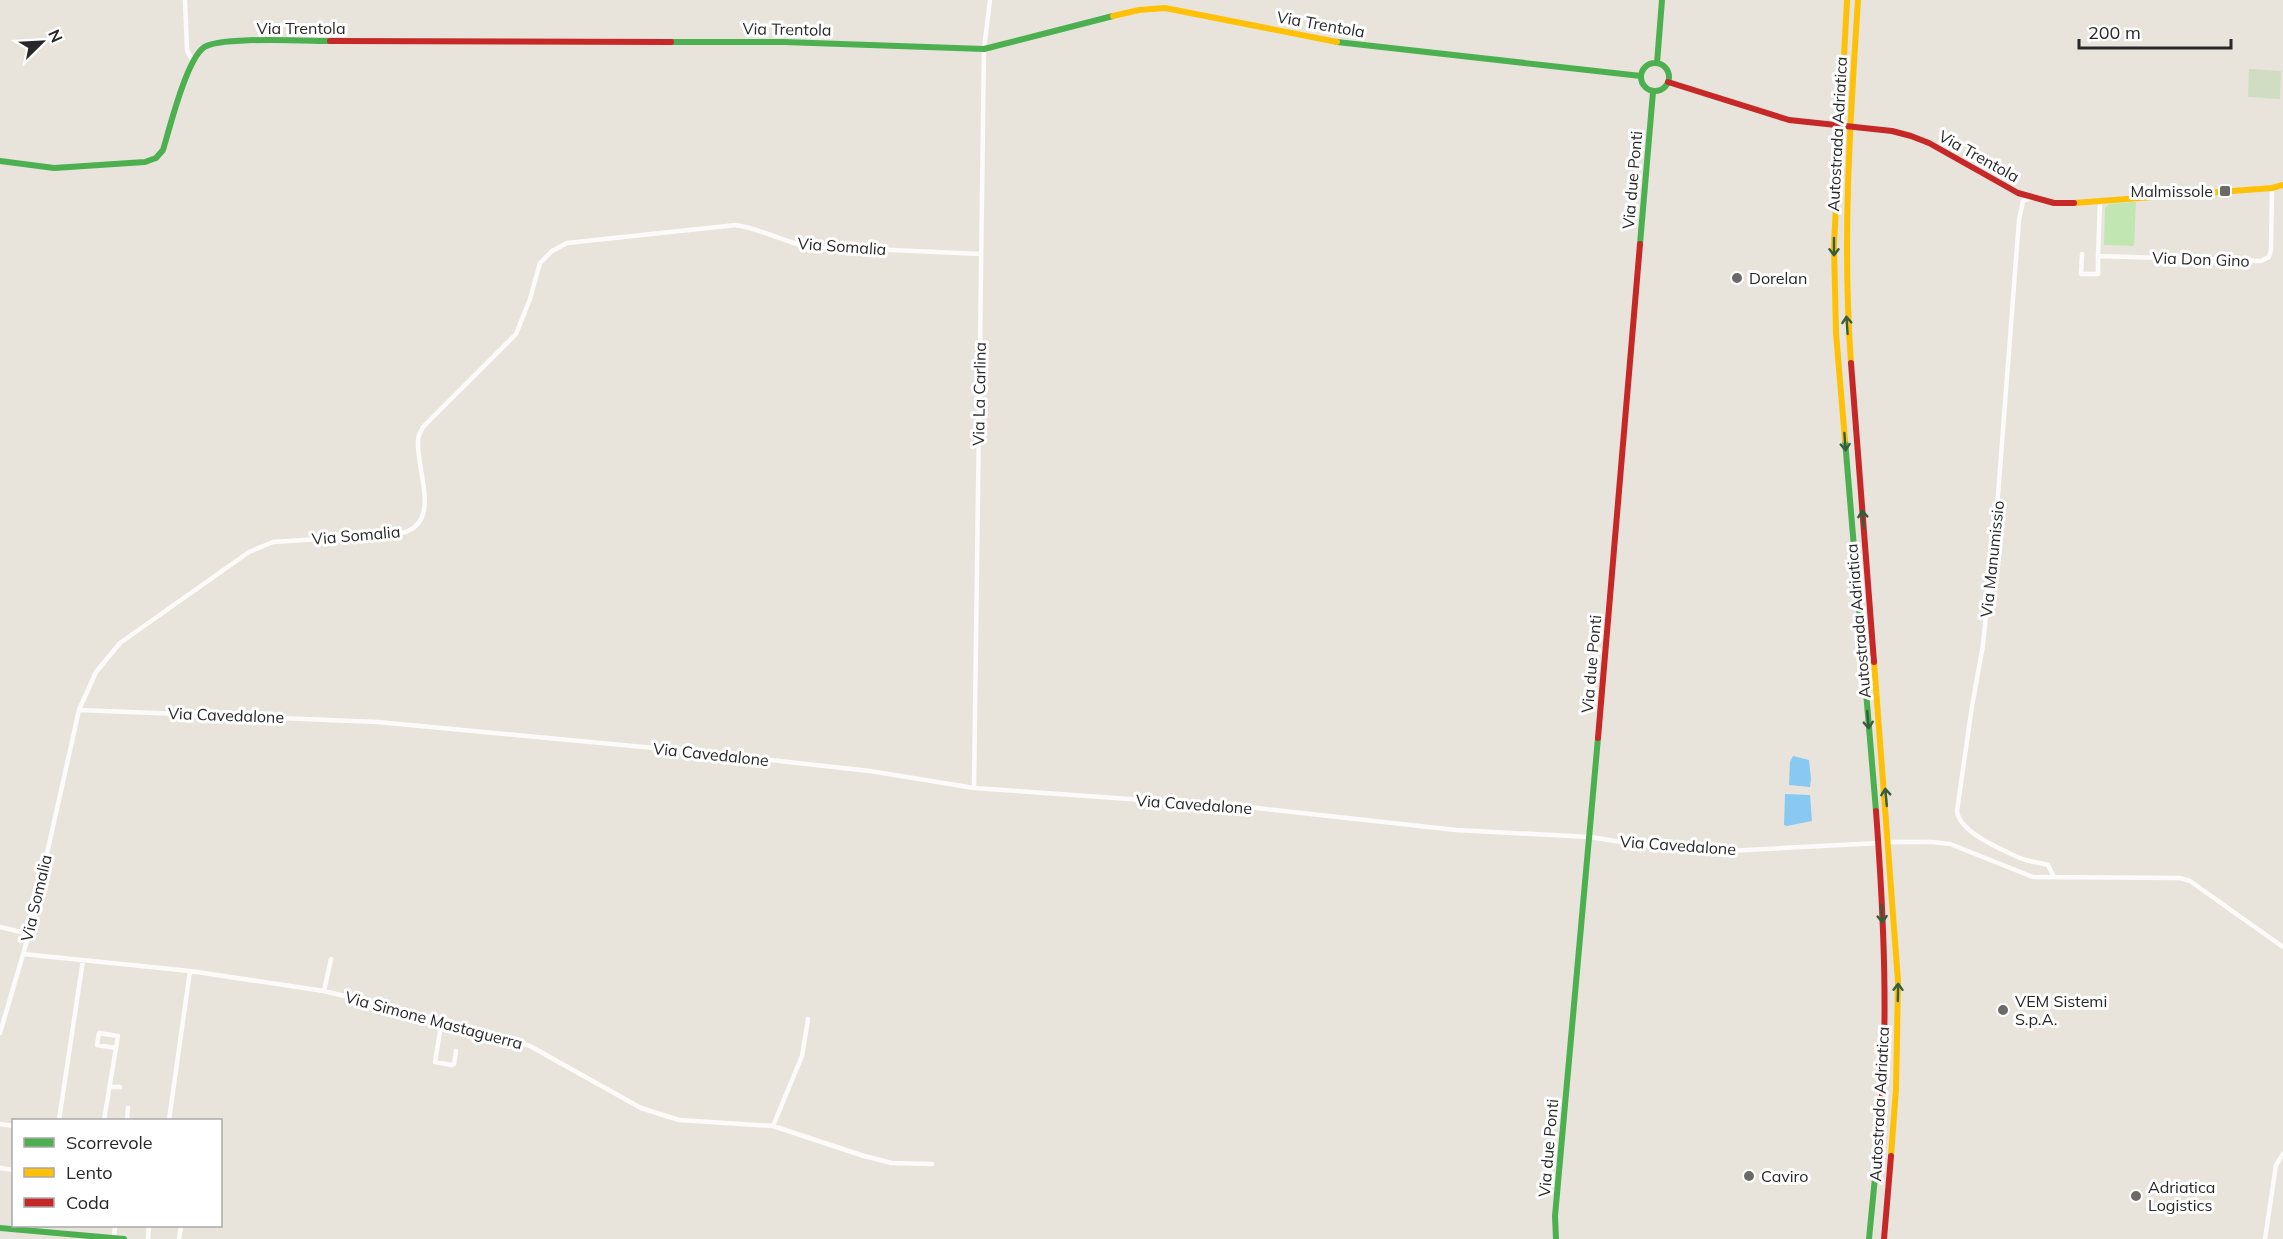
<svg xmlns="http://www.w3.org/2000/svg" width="2283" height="1239" viewBox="0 0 2283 1239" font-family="Mulish,sans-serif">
<rect width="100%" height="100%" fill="#e8e4dc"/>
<path fill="#c1e6b1" d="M2136,202L2134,246L2104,245L2105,208L2109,204Z"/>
<path fill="#d0ddc2" d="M2249,69L2281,71L2280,99L2248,97Z"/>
<path fill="#89c8f0" d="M1793,756L1809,760L1811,779L1810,787L1789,785L1790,762Z
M1785,794L1810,795L1812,821L1787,826L1784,825Z"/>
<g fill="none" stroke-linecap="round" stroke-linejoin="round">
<path stroke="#fcfbfa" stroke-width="4.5" d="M185,0L187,50L193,62
M2031,198L2023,201L2019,220L1998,495L1983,645L1972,706L1957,811C1959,832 2002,850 2020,858C2029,862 2039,862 2048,865L2054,877
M2100,201L2098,256L2261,261L2269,257L2271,250L2272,188
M2082,254L2081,274H2098V256
M79,710L378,722L707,753L870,771L974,788L1257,808L1456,830L1590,837L1634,844L1728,851L1879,843
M974,788L984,49L990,0
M1887,842H1932L1950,844L2033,877L2180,878L2190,881L2283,947
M0,927L29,934
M23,954L190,971L324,991L451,1022L530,1046L641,1108L679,1120L773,1126L864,1156L892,1163L932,1164
M324,991L331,959
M442,1019L435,1062L452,1065L454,1064L456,1051
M0,1033L29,934L79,710L96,672L120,643L249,552L273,542L396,534C445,528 416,472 418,440C418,436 421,431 423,427L516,334L530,299L540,263L552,251L567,243L736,225C759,229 780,239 803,246L981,254
M110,1087H120
M59,1120L83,960
M104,1120L118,1036L99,1033L97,1045L116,1048
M127,1120L128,1108
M169,1120L190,971
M0,1124L14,1126
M773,1126L802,1056L808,1019
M0,1168L14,1170
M114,1238L115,1226
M148,1239L149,1226
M179,1239L181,1226
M2265,1239L2276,1165L2283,1154"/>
<path stroke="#4caf50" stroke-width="6" d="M671,42H784L984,49L1113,16
M1337,42L1641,76
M1641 77a14 14 0 1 1 28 0a14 14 0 1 1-28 0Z
M1657,63L1662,0
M0,161L54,168L145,162L156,158L163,150C170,127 186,62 203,48C217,36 307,41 330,41
M1640,244L1653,92
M1845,440L1876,811
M0,1228L124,1239
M1556,1239L1555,1216L1598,738
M1869,1239L1879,1136"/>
<path stroke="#ffc107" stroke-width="6" d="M1113,16L1139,10L1165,8L1337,42
M2074,203L2272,188L2283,185
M1851,363C1842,242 1850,121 1858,0
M1845,440L1836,333L1834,245L1847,0
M1874,662L1898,981L1896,1089L1891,1156"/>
<path stroke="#c62828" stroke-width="6" d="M330,41L671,42
M1668,82L1789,120L1892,131L1911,136L1929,143L2018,193L2054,203H2074
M1851,363L1874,662
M1598,738L1640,244
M1876,811C1884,919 1889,1028 1879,1136
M1884,1239L1891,1156"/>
</g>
<defs><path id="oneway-shaft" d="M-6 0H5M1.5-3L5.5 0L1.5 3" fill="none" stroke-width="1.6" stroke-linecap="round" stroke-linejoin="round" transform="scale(1.5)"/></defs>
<g stroke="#365e38">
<use href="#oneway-shaft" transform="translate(1834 247) rotate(90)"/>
<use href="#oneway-shaft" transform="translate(1847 325) rotate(-94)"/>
<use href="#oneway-shaft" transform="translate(1845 442) rotate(86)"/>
<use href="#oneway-shaft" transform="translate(1863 519) rotate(-95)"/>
<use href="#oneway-shaft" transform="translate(1868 720) rotate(85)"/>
<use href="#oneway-shaft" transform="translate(1886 797) rotate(-95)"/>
<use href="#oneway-shaft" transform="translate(1882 914) rotate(87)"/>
<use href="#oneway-shaft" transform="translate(1898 992) rotate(-89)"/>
</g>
<g fill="#6b6a67" stroke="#fff" stroke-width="2">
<rect x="2219" y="185" width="12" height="12" rx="3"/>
<circle cx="1737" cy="278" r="6"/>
<circle cx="2003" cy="1010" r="6"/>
<circle cx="1749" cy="1176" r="6"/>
<circle cx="2136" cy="1196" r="6"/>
</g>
<g text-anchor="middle" stroke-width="6" stroke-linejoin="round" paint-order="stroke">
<g font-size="16" fill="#282828" stroke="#fff">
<text transform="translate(1321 24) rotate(10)" y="6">Via Trentola</text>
<text x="301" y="34">Via Trentola</text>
<text transform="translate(787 29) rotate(1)" y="6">Via Trentola</text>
<text transform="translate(1837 134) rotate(-87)" y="6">Autostrada Adriatica</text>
<text transform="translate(1979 156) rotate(29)" y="6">Via Trentola</text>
<text transform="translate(1632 180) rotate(-85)" y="6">Via due Ponti</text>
<text transform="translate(842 246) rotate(4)" y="6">Via Somalia</text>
<text transform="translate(2201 259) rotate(2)" y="6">Via Don Gino</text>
<text transform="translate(979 394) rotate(-89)" y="6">Via La Carlina</text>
<text transform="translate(356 535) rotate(-5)" y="6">Via Somalia</text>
<text transform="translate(1992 559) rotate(-84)" y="6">Via Manumissio</text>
<text transform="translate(1858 621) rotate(-95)" y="6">Autostrada Adriatica</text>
<text transform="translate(1591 664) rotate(-85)" y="6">Via due Ponti</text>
<text transform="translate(226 715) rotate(2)" y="6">Via Cavedalone</text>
<text transform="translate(711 754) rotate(6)" y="6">Via Cavedalone</text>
<text transform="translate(1194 804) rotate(4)" y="6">Via Cavedalone</text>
<text transform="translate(1678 845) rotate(4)" y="6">Via Cavedalone</text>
<text transform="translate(36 898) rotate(-77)" y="6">Via Somalia</text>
<text transform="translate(434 1020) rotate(15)" y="6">Via Simone Mastaguerra</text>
<text transform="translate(1879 1104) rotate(-87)" y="6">Autostrada Adriatica</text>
<text transform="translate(1548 1148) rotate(-85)" y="6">Via due Ponti</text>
</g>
<g font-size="16" fill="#282828" stroke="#fff" text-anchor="start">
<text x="2213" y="197" text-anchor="end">Malmissole</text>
<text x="1749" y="284">Dorelan</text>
<text x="2015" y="1007">VEM Sistemi<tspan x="2015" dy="18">S.p.A.</tspan></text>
<text x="1761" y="1182">Caviro</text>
<text x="2148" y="1193">Adriatica<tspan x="2148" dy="18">Logistics</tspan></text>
</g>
</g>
<rect x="12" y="1119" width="210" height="108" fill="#ffffff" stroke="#a9a9a9" stroke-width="1.5"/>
<rect x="24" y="1138" width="30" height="9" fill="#4caf50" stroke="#a9a9a9" stroke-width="1.5"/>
<text x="66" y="1149" font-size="18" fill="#282828">Scorrevole</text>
<rect x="24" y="1168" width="30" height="9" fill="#ffc107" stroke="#a9a9a9" stroke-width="1.5"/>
<text x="66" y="1179" font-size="18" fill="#282828">Lento</text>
<rect x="24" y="1198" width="30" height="9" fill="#c62828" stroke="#a9a9a9" stroke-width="1.5"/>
<text x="66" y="1209" font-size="18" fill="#282828">Coda</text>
<g transform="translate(42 42) rotate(66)" stroke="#ffffff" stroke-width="4.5" paint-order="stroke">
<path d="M0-4.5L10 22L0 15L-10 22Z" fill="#282828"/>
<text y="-9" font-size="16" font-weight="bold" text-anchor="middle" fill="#282828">N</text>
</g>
<path d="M2079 39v9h152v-9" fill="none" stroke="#282828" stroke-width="3"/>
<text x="2088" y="39" font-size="18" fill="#282828" stroke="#ffffff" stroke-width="4.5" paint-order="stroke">200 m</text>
</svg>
